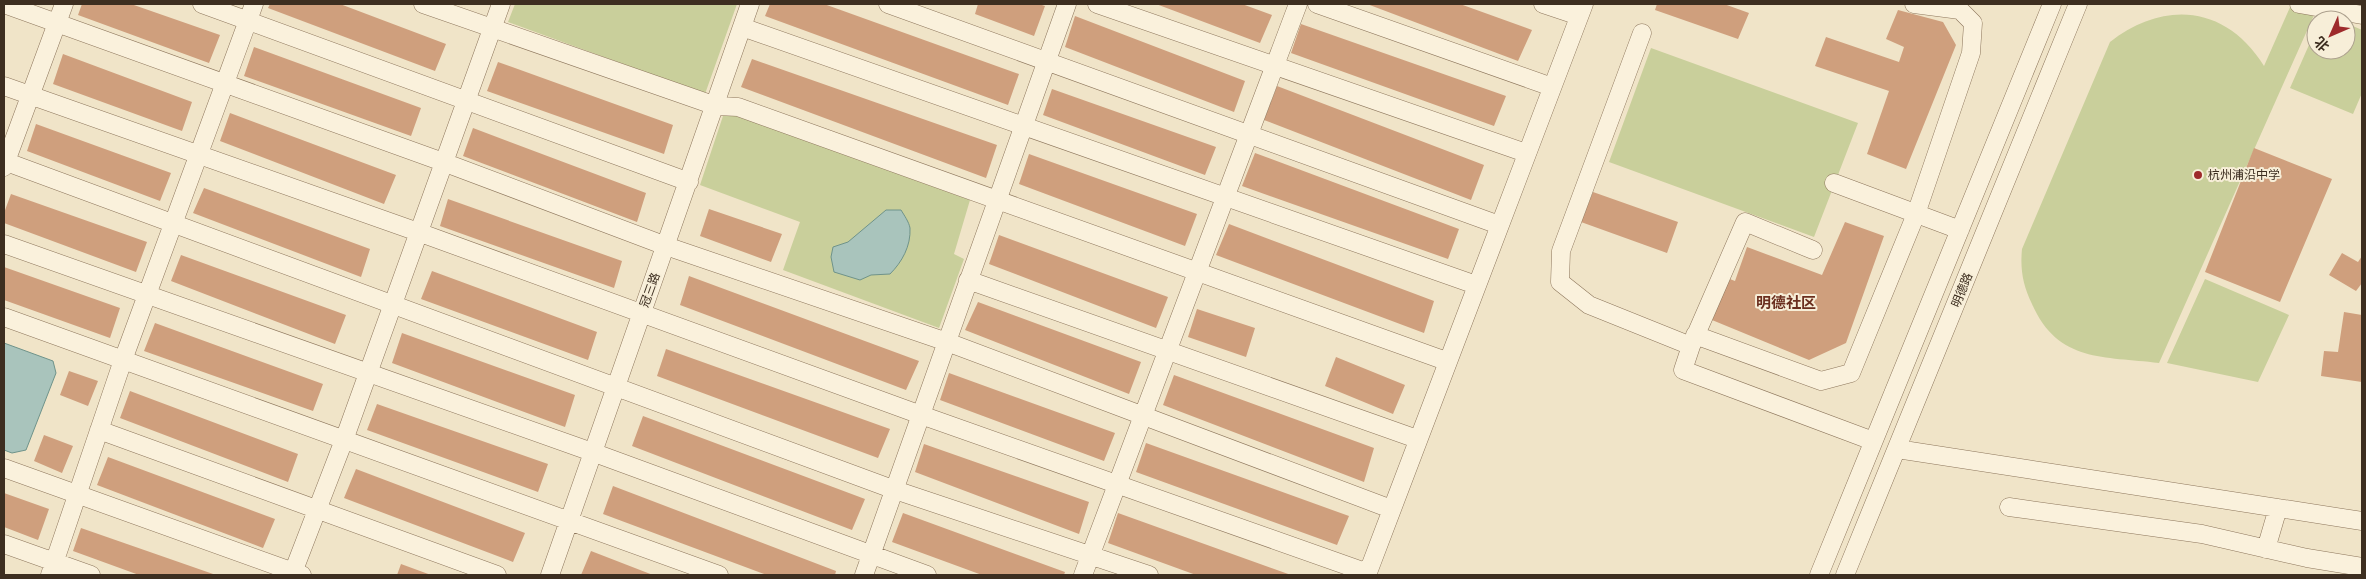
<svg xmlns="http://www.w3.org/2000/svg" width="2366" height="579" viewBox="0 0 2366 579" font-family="Literata,'Noto Sans SC',serif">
<rect width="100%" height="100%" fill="#f0e4c8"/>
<path fill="#c9cf9b" d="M515,4H737L705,94L508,22Z
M2291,5L2314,15L2159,363C2104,356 2058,363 2032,304C2023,285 2020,270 2022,249L2110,42C2164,0 2226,5 2264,66Z
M2346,23L2362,30V93L2353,114L2290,88L2316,29V50H2346Z
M1651,48L1858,123L1814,237L1609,162Z
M736,115L970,200L954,254L964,259L939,328L783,270L800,222L700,185L723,116Z
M2205,279L2289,315L2258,382L2167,363Z"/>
<path fill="#a9c4bc" stroke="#6f938a" d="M886,210H901C904,215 909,222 910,228C911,246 902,262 890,274L871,275L860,280L834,272L831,257L833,247L848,242Z
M4,343L53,361L56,373L26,450L12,453L4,450Z"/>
<path fill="#cf9f7d" d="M82,4H131L220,35L209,63L78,15Z
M270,4H340L446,44L435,71L268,8Z
M770,4H824L1019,74L1008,105L765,16Z
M978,4H1039L1045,6L1034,36L975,14Z
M1156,4H1242L1272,15L1260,43Z
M1367,4H1460L1532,30L1518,61Z
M1657,4H1724L1749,13L1738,39L1655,10Z
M1898,10L1943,22L1956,45L1906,169L1867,154L1889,91L1815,66L1826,37L1899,62L1904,47L1886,39Z
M1075,16L1245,81L1234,112L1065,47Z
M1301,24L1506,96L1494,126L1291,53Z
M254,47L421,108L411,136L244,76Z
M63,54L192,102L182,131L53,84Z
M752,59L997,145L986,178L741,87Z
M498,62L673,125L664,154L487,91Z
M1277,86L1484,165L1471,200L1264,120Z
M1052,89L1216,147L1205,175L1043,115Z
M230,113L396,175L384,204L220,141Z
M36,124L171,173L160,201L27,151Z
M473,128L646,193L637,222L463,156Z
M2254,148L2332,179L2280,302L2205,272Z
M1255,153L1459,229L1448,259L1242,186Z
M1029,154L1197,214L1185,246L1019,184Z
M204,188L370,249L361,277L193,213Z
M1593,192L1678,222L1667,253L1581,222Z
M11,194L147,242L136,272L4,223V213Z
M448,199L622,261L614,288L440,226Z
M709,209L782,234L771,262L700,236Z
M1845,222L1884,236L1846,343L1809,360L1712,320L1727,278L1735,281L1747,247L1822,275Z
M1229,224L1434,301L1424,333L1216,255Z
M999,235L1168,297L1156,328L989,264Z
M2342,253L2358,262L2362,256V283L2356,291L2329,275Z
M181,255L346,315L335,344L171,281Z
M4,267L120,308L110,338L4,300Z
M432,271L597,332L588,360L421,299Z
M689,276L919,361L906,390L680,305Z
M978,302L1141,362L1129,394L965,330Z
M1197,309L1255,328L1246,357L1188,337Z
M2344,312L2362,315V382L2321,376L2324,351L2338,352Z
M155,323L323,384L313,411L144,351Z
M402,333L575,395L565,427L392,363Z
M666,349L890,429L878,458L657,376Z
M1336,357L1405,385L1393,414L1325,386Z
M69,371L98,381L88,406L60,395Z
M949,373L1115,433L1104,461L940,400Z
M1174,375L1374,448L1364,482L1163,405Z
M130,391L298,454L288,482L120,418Z
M377,404L548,464L538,492L367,430Z
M643,416L865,499L852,530L632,446Z
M44,435L73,446L62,473L34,461Z
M1146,443L1349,516L1337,545L1136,472Z
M924,444L1089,502L1079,534L915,472Z
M108,457L275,519L263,548L97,485Z
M356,469L525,533L513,562L344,498Z
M613,486L836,571L835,575H767L603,514Z
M4,493L49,509L38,540L4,527Z
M903,513L1065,572L1064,575H982L892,542Z
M1118,513L1291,575H1196L1108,543Z
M81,528L216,575H139L73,551Z
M591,551L653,575H581Z
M401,564L431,575H397Z"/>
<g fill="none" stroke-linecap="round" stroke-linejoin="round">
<defs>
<path id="minor" d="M4,4L443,162L666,246L947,342L1391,509
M202,4L689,182
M423,4L716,106L738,107L1446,361
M888,4L1499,225
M1097,4L1526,153
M1317,4L1552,87
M1543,4L1579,16
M2299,4L2362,15
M742,27L1476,285
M1642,33L1561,251L1560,282L1589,305L1691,346
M4,86L418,232L921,415L1368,573
M4,161L895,490L1149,575
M4,167L64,4
M1834,183L1960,230
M4,244L592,452L927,575
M1813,250L1745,222L1691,346L1683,370L1873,441
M968,280L1417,439
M4,317L719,575
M1695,335L1821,381L1851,373L1916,214L1971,53L1973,23L1960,10L1914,4
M99,430L497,575
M1897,449L2362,521
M4,468L302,575
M2009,507L2202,534L2307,558L2362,567
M4,544L91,575
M2266,549L2278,508
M50,575L123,360L254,4
M292,575L344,440L501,4
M550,575L750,4
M864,575L1067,4
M1083,575L1298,4
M1367,575L1584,4
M1819,575L2052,4
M1845,575L2078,4"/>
</defs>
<use href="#minor" stroke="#8d765c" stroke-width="19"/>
<use href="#minor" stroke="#faf1dc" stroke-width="18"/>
</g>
<circle fill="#9e2a2b" stroke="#f7eed8" stroke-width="2" cx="2198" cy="175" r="5"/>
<g text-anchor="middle" stroke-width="4" stroke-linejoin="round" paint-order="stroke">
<g font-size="12" fill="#3d2e20" stroke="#f7eed8" text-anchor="start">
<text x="2208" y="179">杭州浦沿中学</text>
</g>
<g font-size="12" fill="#3d2e20" stroke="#f7eed8">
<text transform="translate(650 290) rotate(-70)" y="4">冠三路</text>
<text transform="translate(1962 290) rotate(-68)" y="4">明德路</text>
</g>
<g font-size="15" font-weight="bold" fill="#6b2e1e" stroke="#f7eed8">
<text x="1786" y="308">明德社区</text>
</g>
</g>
<rect width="2366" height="579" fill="none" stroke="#3d2e20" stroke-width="10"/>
<g transform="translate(2331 35) rotate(225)"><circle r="24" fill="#f7eed8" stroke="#ada18e"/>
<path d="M0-4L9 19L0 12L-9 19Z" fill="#9e2a2b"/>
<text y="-8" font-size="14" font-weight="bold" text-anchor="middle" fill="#3d2e20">北</text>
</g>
</svg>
